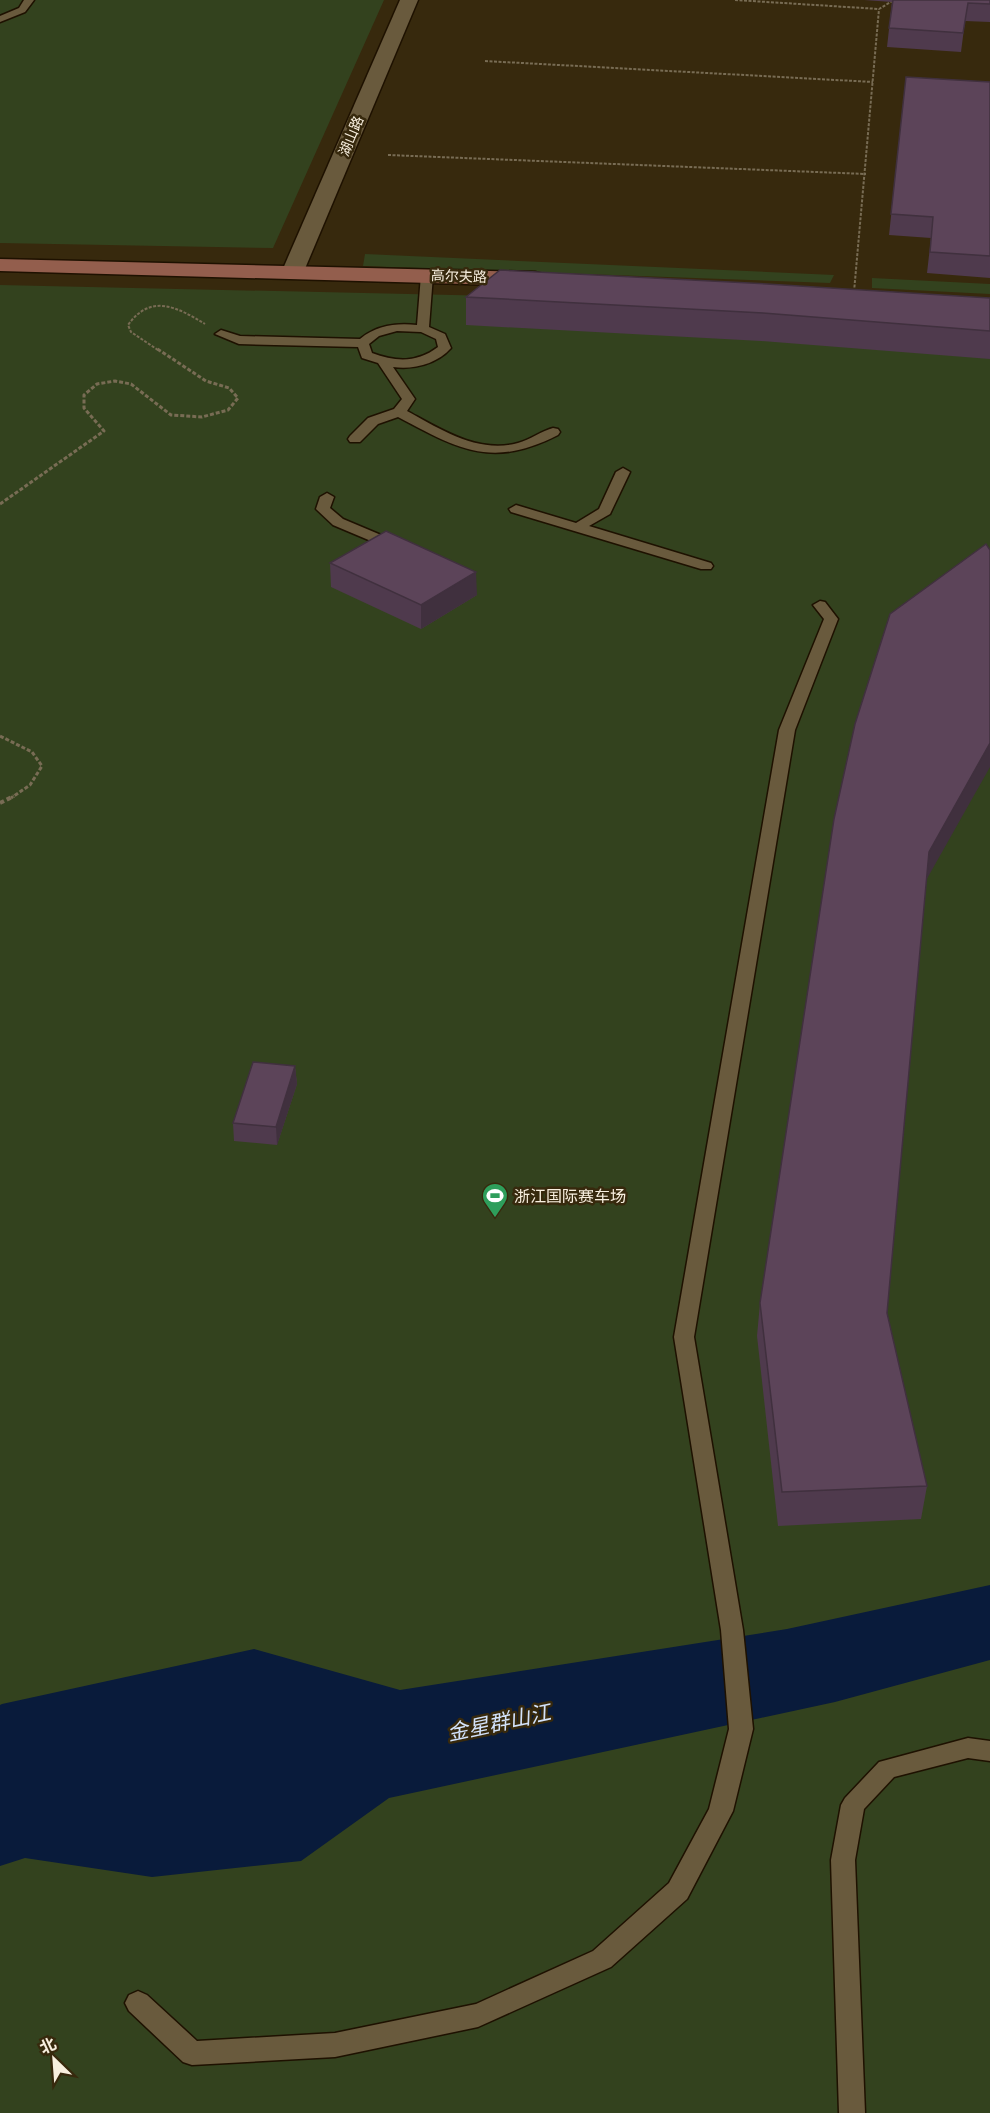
<svg xmlns="http://www.w3.org/2000/svg" width="990" height="2113" viewBox="0 0 990 2113" font-family="'Varela Round','Noto Sans SC',sans-serif">
<rect width="100%" height="100%" fill="#37290d"/>
<path fill="#33421e" d="M0,0H384L273,248L0,243Z
M365,254L834,275L830,283L363,266Z
M872,278L990,284V294L872,288Z
M0,285L497,296L990,326V2113H0Z"/>
<path fill="#091b3b" d="M990,1585V1660L835,1702L389,1798L301,1861L152,1877L25,1858L0,1866V1705L2,1704L254,1649L400,1690L787,1629Z"/>
<g fill="none" stroke-linecap="round" stroke-linejoin="round">
<defs>
<path id="lane" d="M24,0H34L25,12L0,22V16L19,8Z
M427,271L433,275L429,327L445,334L451,348C437,364 413,370 393,367L415,399L407,411C440,429 478,454 518,443C530,440 541,431 553,428L558,429L560,432L558,435C492,469 458,449 398,417L378,424L360,442H350L348,439L350,436L368,418L394,409L402,399L378,363L362,358L358,347L239,344L215,334L221,330L240,336L360,339C377,325 396,323 417,325L421,275ZM397,331L421,332L436,339L438,347C417,363 396,362 372,353L369,344L379,336Z
M623,468L630,472L610,514L589,526L711,563L713,566L711,569H701L511,512L509,509L516,505L576,523L599,509L616,472Z
M327,493L334,497L330,508L343,519L400,543L402,546L400,549H390L333,525L316,509L320,497Z
M820,601L825,602L838,619L795,730L694,1337L743,1630L753,1729L733,1811L687,1899L611,1967L478,2027L335,2057L192,2065L183,2062L129,2011L125,2003L129,1995L138,1991L147,1995L197,2041L335,2033L476,2004L593,1951L669,1883L709,1809L729,1729L721,1630L674,1337L779,730L824,619L813,605Z
M968,1738L990,1741V1761L968,1758L894,1777L864,1809L855,1860L865,2113H839L831,1860L841,1805L845,1798L879,1762Z"/>
<path id="street" d="M400,0H418L304,271L301,276L293,277L285,276L282,271Z"/>
<path id="secondary" d="M0,259L535,272L543,274L546,279L543,284L535,286L0,271Z"/>
</defs>
<use href="#lane" stroke="#1e1100" stroke-width="3"/>
<use href="#street" stroke="#1e1100" stroke-width="3"/>
<use href="#secondary" stroke="#1e1100" stroke-width="3"/>
<path stroke="#786c54" stroke-width="2" stroke-dasharray="3 1.5" stroke-linecap="butt" d="M735,0L879,9L894,0
M485,61L873,82
M388,155L866,174
M854,292L879,9
M158,350L131,332L128,325C151,293 177,307 205,324"/>
<path stroke="#786c54" stroke-width="3" stroke-dasharray="4 2" stroke-linecap="butt" d="M0,504L104,431L84,408V395L97,384L115,381L131,384L171,415L202,417L228,410L238,398L229,388L206,381L156,348
M0,736L32,752L42,766L30,785L11,798"/>
<path stroke="#786c54" stroke-width="4" stroke-dasharray="4.5 3" stroke-linecap="butt" d="M0,803L14,796"/>
<use href="#lane" fill="#695a3d" fill-rule="evenodd"/>
<use href="#street" fill="#695a3d" fill-rule="evenodd"/>
<use href="#secondary" fill="#935e4d" fill-rule="evenodd"/>
</g>
<path fill="#4f3a4d" d="M864,0H990V22L965,21L961,52L887,47L892,2Z
M906,77L990,82V278L927,273L931,238L889,235Z
M466,297L990,298V359L761,341L466,325Z
M330,563L477,595L421,629L331,587Z
M926,881L887,1313L927,1486L921,1519L778,1526L757,1336L760,1303Z
M295,1066L297,1084L277,1145L234,1141L233,1123Z"/>
<path fill="#40303e" d="M476,572L477,595L421,629V605Z
M990,743V767L924,884L929,852Z
M295,1066L297,1084L277,1145L276,1127Z"/>
<path fill="#5c4459" stroke="#40303e" stroke-width="1.5" d="M893,0H990V4L968,3L963,33L889,28Z
M906,77L990,82V256L930,252L933,217L891,214Z
M500,270L767,284L990,298V331L763,313L466,297Z
M386,531L476,572L421,605L330,563Z
M986,544L990,550V743L929,852L887,1313L927,1486L782,1492L760,1303L834,819L855,724L890,614Z
M253,1062L295,1066L276,1127L233,1123Z"/>
<defs>
<symbol id="stadium-pin" viewBox="-11 -11 22 30"><path d="M0 17L-7.5 6A9.5 9.5 0 1 1 7.5 6Z" fill="#2e9e5b" stroke="#37290d"/><path d="M0-5a6.5 5 0 1 0 0 10a6.5 5 0 1 0 0-10ZM-3.5-1.8h7v3.6h-7Z" fill="#fff"/></symbol>
</defs>
<g fill-rule="evenodd">
<use href="#stadium-pin" x="480" y="1181" width="30" height="40"/>
</g>
<g text-anchor="middle" stroke-width="5" stroke-linejoin="round" paint-order="stroke">
<g font-size="14" fill="#f8efdf" stroke="#37290d">
<text transform="translate(351 136) rotate(-67)" y="5">湖山路</text>
<text transform="translate(459 276) rotate(2)" y="5">高尔夫路</text>
</g>
<g font-size="16" fill="#f8efdf" stroke="#37290d" text-anchor="start">
<text x="514" y="1202">浙江国际赛车场</text>
</g>
<g font-size="21" font-style="italic" fill="#d3e3fc" stroke="#37290d">
<text transform="translate(499 1723) rotate(-12)" y="7">金星群山江</text>
</g>
</g>
<g transform="translate(54 2059) rotate(335)" stroke="#37290d" stroke-width="4.5" paint-order="stroke">
<path d="M0-4.5L10 22L0 15L-10 22Z" fill="#f8efdf"/>
<text y="-9" font-size="16" font-weight="bold" text-anchor="middle" fill="#f8efdf">北</text>
</g>
</svg>
